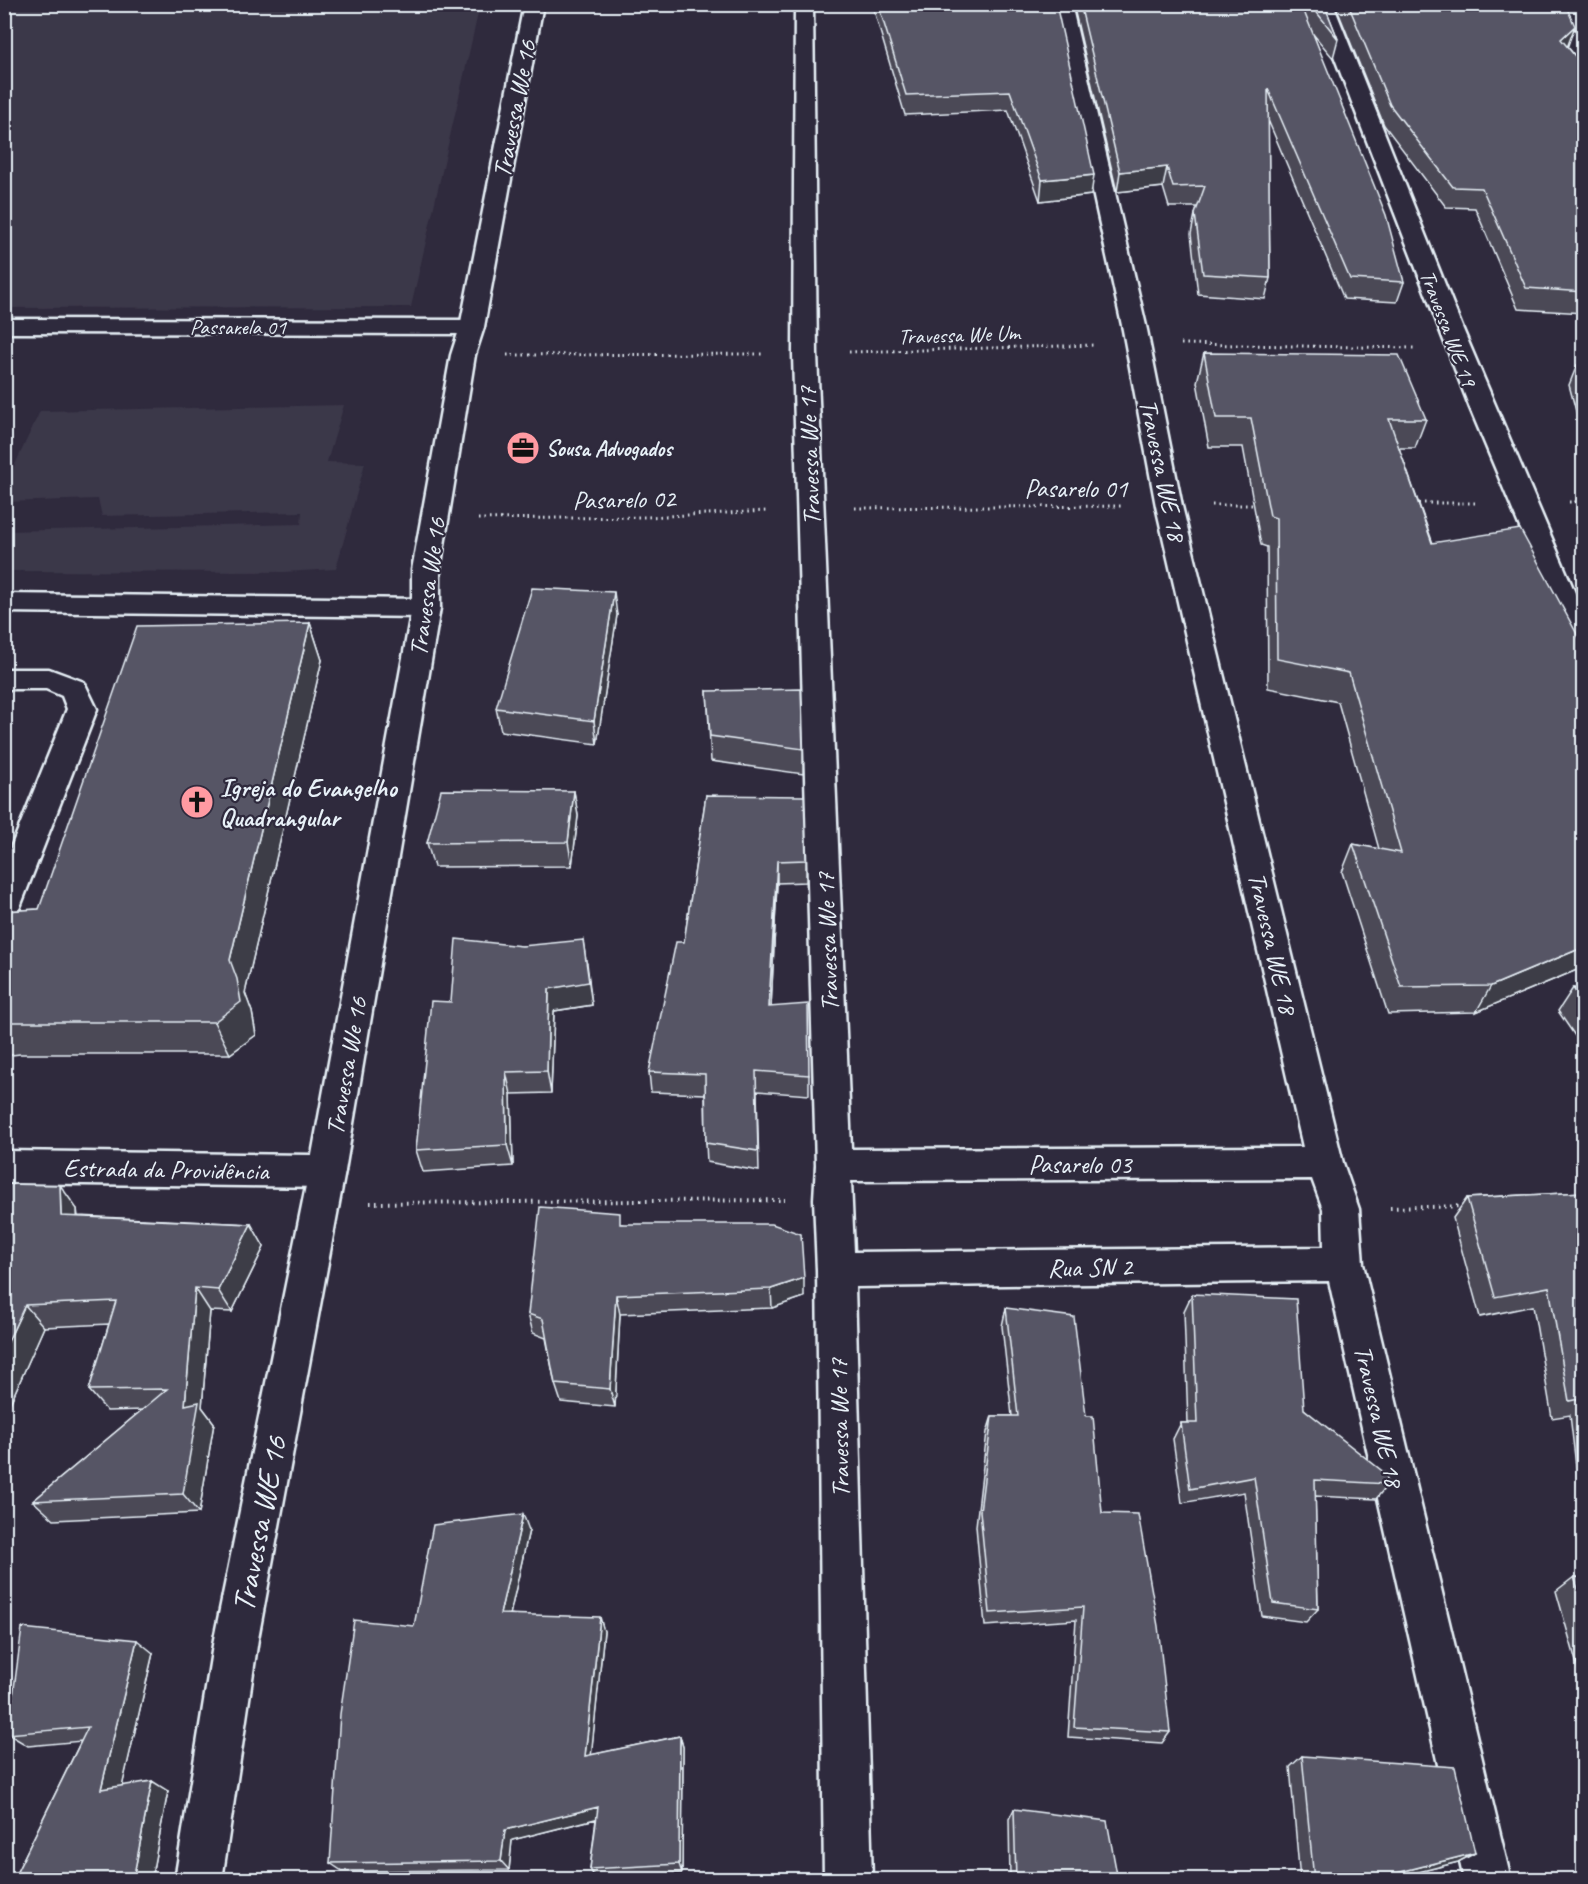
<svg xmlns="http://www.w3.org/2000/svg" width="1588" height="1884" viewBox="0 0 1588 1884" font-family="Caveat,sans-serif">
<rect width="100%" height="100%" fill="#2f2a3d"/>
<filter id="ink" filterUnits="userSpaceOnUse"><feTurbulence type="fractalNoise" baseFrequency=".0167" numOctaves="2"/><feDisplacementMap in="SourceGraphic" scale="12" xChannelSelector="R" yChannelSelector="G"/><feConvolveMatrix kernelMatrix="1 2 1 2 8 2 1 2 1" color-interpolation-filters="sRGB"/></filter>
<g filter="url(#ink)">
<path fill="#3b3749" d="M4,5H480L411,307L5,308Z
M344,405L327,462L365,463L336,569L284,572L5,571V531L301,524L302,512L102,516L98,499L5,502V486L40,411Z"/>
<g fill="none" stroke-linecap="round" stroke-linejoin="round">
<defs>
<path id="minor" d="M795,4H813L817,354L851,1149L1303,1147L1156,506L1123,330L1052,4H1071L1147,330L1182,506L1343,1163L1359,1209L1363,1264L1511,1880H1464L1329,1281L855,1287L872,1880H824L817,1270L814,1199L816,1165L793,354ZM1312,1179L1323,1209L1324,1247L854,1252L851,1181Z
M1314,4H1333L1462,327L1584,614V657L1574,654L1570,647L1470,408Z
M1561,4H1580L1584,10V32L1577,30Z
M4,319L472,320L480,322L484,327L480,332L472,334L4,333Z
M4,594L426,599L436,601L440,608L436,615L426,617L4,612Z
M4,669H49L84,682L97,709L20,907L15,916L4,920V865L67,709L62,696L46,689H4Z
M327,1155L340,1160L345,1171L258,1639L222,1880H175L214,1639L309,1171L314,1160Z"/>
<path id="major" d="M524,4H543L484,327L475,355L440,570V608L345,1171L340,1182L327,1187L4,1183V1151L312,1155L412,608V570L451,355L460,327Z"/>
</defs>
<use href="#minor" stroke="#e8f1f8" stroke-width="5"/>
<use href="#major" stroke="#e8f1f8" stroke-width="5"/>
<path stroke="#e8f1f8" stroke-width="3" stroke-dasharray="1.5 4" stroke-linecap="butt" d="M1181,344L1414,348
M849,352L1096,345
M507,355L763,354
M1569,502H1584
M1413,503H1478
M1212,505H1259
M855,508L1124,506
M478,519L647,517L767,511"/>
<path stroke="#e8f1f8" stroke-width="4" stroke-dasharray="1.5 4.5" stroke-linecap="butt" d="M370,1203L785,1200
M1390,1208L1466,1206"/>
<use href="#minor" fill="#2f2a3d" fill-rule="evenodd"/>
<use href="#major" fill="#2f2a3d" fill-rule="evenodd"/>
</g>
<path fill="#4b4957" stroke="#e8f1f8" stroke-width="1.5" d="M872,4H1056L1091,195L1040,201L1008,110L905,115Z
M1073,4H1324L1338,39L1333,58L1313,34L1404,282L1397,302L1344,299L1268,120L1270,278L1265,299L1198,294L1191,234L1195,214L1198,207H1169L1163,187L1117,192Z
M1335,4H1565L1568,45L1567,46L1584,67V313L1518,309L1475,208L1446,207L1384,125Z
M1204,353L1426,419L1415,448H1399L1584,967L1476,1012L1388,1014L1342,872L1353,844L1379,849L1338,702L1268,688L1267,547L1261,545L1243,447H1209L1197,382Z
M1577,365H1584V441L1569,385Z
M617,615L597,744L501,731L496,708Z
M310,623L322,660L245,993L252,1012L256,1035L230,1054H20L4,1056V911L39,909Z
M707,691L803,749V774L711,761Z
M574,791L578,816L572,866L434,867L427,843Z
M706,795L806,860V882L777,883L771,1007L809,1075V1095L757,1091L759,1171L707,1162L706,1143L705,1094L651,1092L649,1072L684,942Z
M522,946L587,963L592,1005L554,1011L551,1093L511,1094L513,1166L423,1172L416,1150L451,1002Z
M1573,988L1584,990V1049L1558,1011Z
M4,1184L77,1209L78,1216L251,1224L264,1247L232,1312L210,1311L202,1407L214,1423L199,1513L54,1520L33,1501L142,1410L107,1411L89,1390L109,1324L44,1327L4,1417Z
M1584,1192V1509L1581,1508L1570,1415L1552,1418L1533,1306L1480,1317L1453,1218L1467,1198Z
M622,1224L804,1297L772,1308L620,1314L615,1407L561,1402L555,1384L546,1338L533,1333L528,1314Z
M1192,1294L1304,1409L1388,1484L1376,1499L1315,1496L1318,1609L1306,1622L1262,1616L1244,1492L1182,1503L1173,1439L1181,1423H1188L1184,1311Z
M1006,1308L1086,1416L1102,1513L1170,1732L1162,1743L1068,1737L1076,1620L985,1626L976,1526L987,1432L992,1416H1012L1002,1326Z
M529,1530L510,1614L604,1631L591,1755L680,1736L683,1747L682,1873L595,1878L590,1869L596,1819L512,1840L509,1870L342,1871L330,1863L414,1626Z
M1574,1577L1584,1578V1678L1581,1679L1556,1591Z
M153,1653L122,1786L168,1791L151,1880H13L81,1741L28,1746L8,1734Z
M1302,1756L1475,1853L1458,1862L1387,1880H1300L1290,1767Z
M1014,1809L1118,1880H1010L1009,1819Z"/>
<path fill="#3d3c47" stroke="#e8f1f8" stroke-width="1.5" d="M1575,26L1568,45L1554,59L1561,39Z
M1167,167L1163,187L1117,192L1120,172Z
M1094,175L1091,195L1040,201L1042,180Z
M614,592L617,615L597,744L594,721Z
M310,623L322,660L245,993L252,1012L256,1035L230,1054L214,1022L230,960Z
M574,791L578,816L572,866L568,842Z
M777,861V883L770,1028L769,1007Z
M583,940L592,1005L554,1011L551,1093L547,1071L549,989Z
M1584,947V967L1476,1012L1491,986Z
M506,1072L511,1094L513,1166L507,1145Z
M60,1185L77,1209L78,1239L61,1216Z
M251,1224L264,1247L232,1312L218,1290Z
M804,1278V1297L772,1308L771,1289Z
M195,1288L210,1311L202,1407L214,1423L199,1513L183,1494L185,1405Z
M616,1295L620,1314L615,1407L610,1389Z
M25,1305L44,1327L4,1417V1350Z
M523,1514L529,1530L507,1628L500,1614Z
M600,1617L604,1631L590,1767L585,1756Z
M137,1640L153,1653L119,1800L101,1789Z
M680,1736L683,1747L682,1873L679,1864Z
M152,1781L168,1791L151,1880H133Z
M598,1807L603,1817L512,1840L509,1870L501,1861L505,1830Z
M1475,1853L1458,1862L1387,1880H1369Z"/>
<path fill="#575565" stroke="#e8f1f8" stroke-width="1.5" d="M878,4H1056L1094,175L1042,180L1010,91L906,95Z
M1080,4H1301L1386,215L1404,282L1350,279L1268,89L1270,278L1203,274L1195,214L1205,186L1173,187L1167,167L1120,172Z
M1310,4H1324L1338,39Z
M1348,4H1565L1575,26L1561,39L1584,67V292L1526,288L1482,188L1453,187L1390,105Z
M1204,353L1399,355L1426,419H1389L1432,543L1520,529L1584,647V947L1491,986L1401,987L1353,844L1401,853L1349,673L1277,659L1276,518L1270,516L1251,418H1216Z
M1577,365H1584V386Z
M532,588L614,592L594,721L496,708Z
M310,623L230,960L237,979L241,1002L214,1022H4V911L39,909L137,626Z
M801,689L803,749L710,736L707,691Z
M441,790L574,791L568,842L427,843Z
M706,795L804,796L806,860L777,861L769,1007L808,1004L809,1075L756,1071L758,1151L706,1143L705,1074L649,1072L676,942H684Z
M456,939L522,946L583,940L589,982L549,989L547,1071L506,1072L507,1145L416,1150L431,1001L451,1002Z
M1573,988L1584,990V1004Z
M4,1184L60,1185L61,1216L251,1224L218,1290L195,1288L185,1405L199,1402L183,1494L33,1501L167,1389L89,1390L116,1301L25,1305L4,1350Z
M1584,1192V1398L1569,1401L1549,1287L1495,1297L1467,1198Z
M540,1207L620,1213V1224H772L801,1234L804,1278L771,1289L616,1295L610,1389L555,1384L543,1319L528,1314Z
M1192,1294L1296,1299L1304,1409L1386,1474L1388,1484L1315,1480L1318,1609L1273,1603L1254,1477L1190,1489L1181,1423H1197Z
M1006,1308L1074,1317L1086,1416H1093L1102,1513L1138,1514L1158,1626L1170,1732L1074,1727L1083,1607L990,1613L980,1511L992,1416H1018Z
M523,1514L500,1614L600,1617L585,1756L680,1736L679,1864L590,1869L598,1807L505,1830L501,1861L330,1863L340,1714L354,1620L414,1626L433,1525Z
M1574,1577L1584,1578V1607Z
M22,1628L137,1640L101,1789L152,1781L133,1880H13L88,1727L8,1734Z
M1302,1756L1455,1767L1475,1853L1369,1880H1314Z
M1014,1809L1107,1821L1118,1880H1016Z"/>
</g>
<defs>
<symbol id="office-disc" viewBox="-11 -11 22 22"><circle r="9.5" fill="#ff9aa2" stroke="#2f2a3d"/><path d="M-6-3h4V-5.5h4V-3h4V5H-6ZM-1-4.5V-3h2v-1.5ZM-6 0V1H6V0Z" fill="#111"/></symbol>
<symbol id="church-disc" viewBox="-11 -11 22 22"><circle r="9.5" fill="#ff9aa2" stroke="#2f2a3d"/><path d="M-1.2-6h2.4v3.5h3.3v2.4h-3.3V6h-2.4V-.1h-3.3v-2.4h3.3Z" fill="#111"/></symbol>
</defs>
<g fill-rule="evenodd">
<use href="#office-disc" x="504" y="429" width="38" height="38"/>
<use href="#church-disc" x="178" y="783" width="38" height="38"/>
</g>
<g text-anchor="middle" stroke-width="4.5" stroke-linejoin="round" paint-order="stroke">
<g font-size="22" fill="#e8f1f8" stroke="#2f2a3d">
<text x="238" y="334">Passarela 01</text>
<text transform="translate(1449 328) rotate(69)" y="8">Travessa WE 19</text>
<text transform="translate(959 334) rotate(-2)" y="8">Travessa We Um</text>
</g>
<g font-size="22" font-weight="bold" fill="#e8f1f8" stroke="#2f2a3d" text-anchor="start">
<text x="546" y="456">Sousa Advogados</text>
</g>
<g font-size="26" fill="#e8f1f8" stroke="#2f2a3d">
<text transform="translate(514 109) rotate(-79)" y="9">Travessa We 16</text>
<text transform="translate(809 456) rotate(-92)" y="9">Travessa We 17</text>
<text transform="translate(1163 470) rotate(78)" y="9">Travessa WE 18</text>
<text x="1076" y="497">Pasarelo 01</text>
<text transform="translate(624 499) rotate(-1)" y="9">Pasarelo 02</text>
<text transform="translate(427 587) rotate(-82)" y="9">Travessa We 16</text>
<text transform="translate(827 942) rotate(-92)" y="9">Travessa We 17</text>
<text transform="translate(1273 943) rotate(77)" y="9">Travessa WE 18</text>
<text transform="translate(346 1066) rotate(-80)" y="9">Travessa We 16</text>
<text x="1080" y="1173">Pasarelo 03</text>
<text transform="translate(166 1169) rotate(1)" y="9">Estrada da Providência</text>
<text transform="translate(1090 1267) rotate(-1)" y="9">Rua SN 2</text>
<text transform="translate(1379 1416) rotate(77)" y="9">Travessa WE 18</text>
<text transform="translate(839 1428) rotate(-91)" y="9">Travessa We 17</text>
</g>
<g font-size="26" font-weight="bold" fill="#e8f1f8" stroke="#2f2a3d" text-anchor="start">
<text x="220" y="796">Igreja do Evangelho<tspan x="220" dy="30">Quadrangular</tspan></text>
</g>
<g font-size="32" fill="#e8f1f8" stroke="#2f2a3d">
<text transform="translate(259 1524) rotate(-79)" y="11">Travessa WE 16</text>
</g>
</g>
<rect width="1588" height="1884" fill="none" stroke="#2f2a3d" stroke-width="24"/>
<rect x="12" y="12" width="1564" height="1860" fill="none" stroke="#e8f1f8" stroke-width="2" filter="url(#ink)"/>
</svg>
